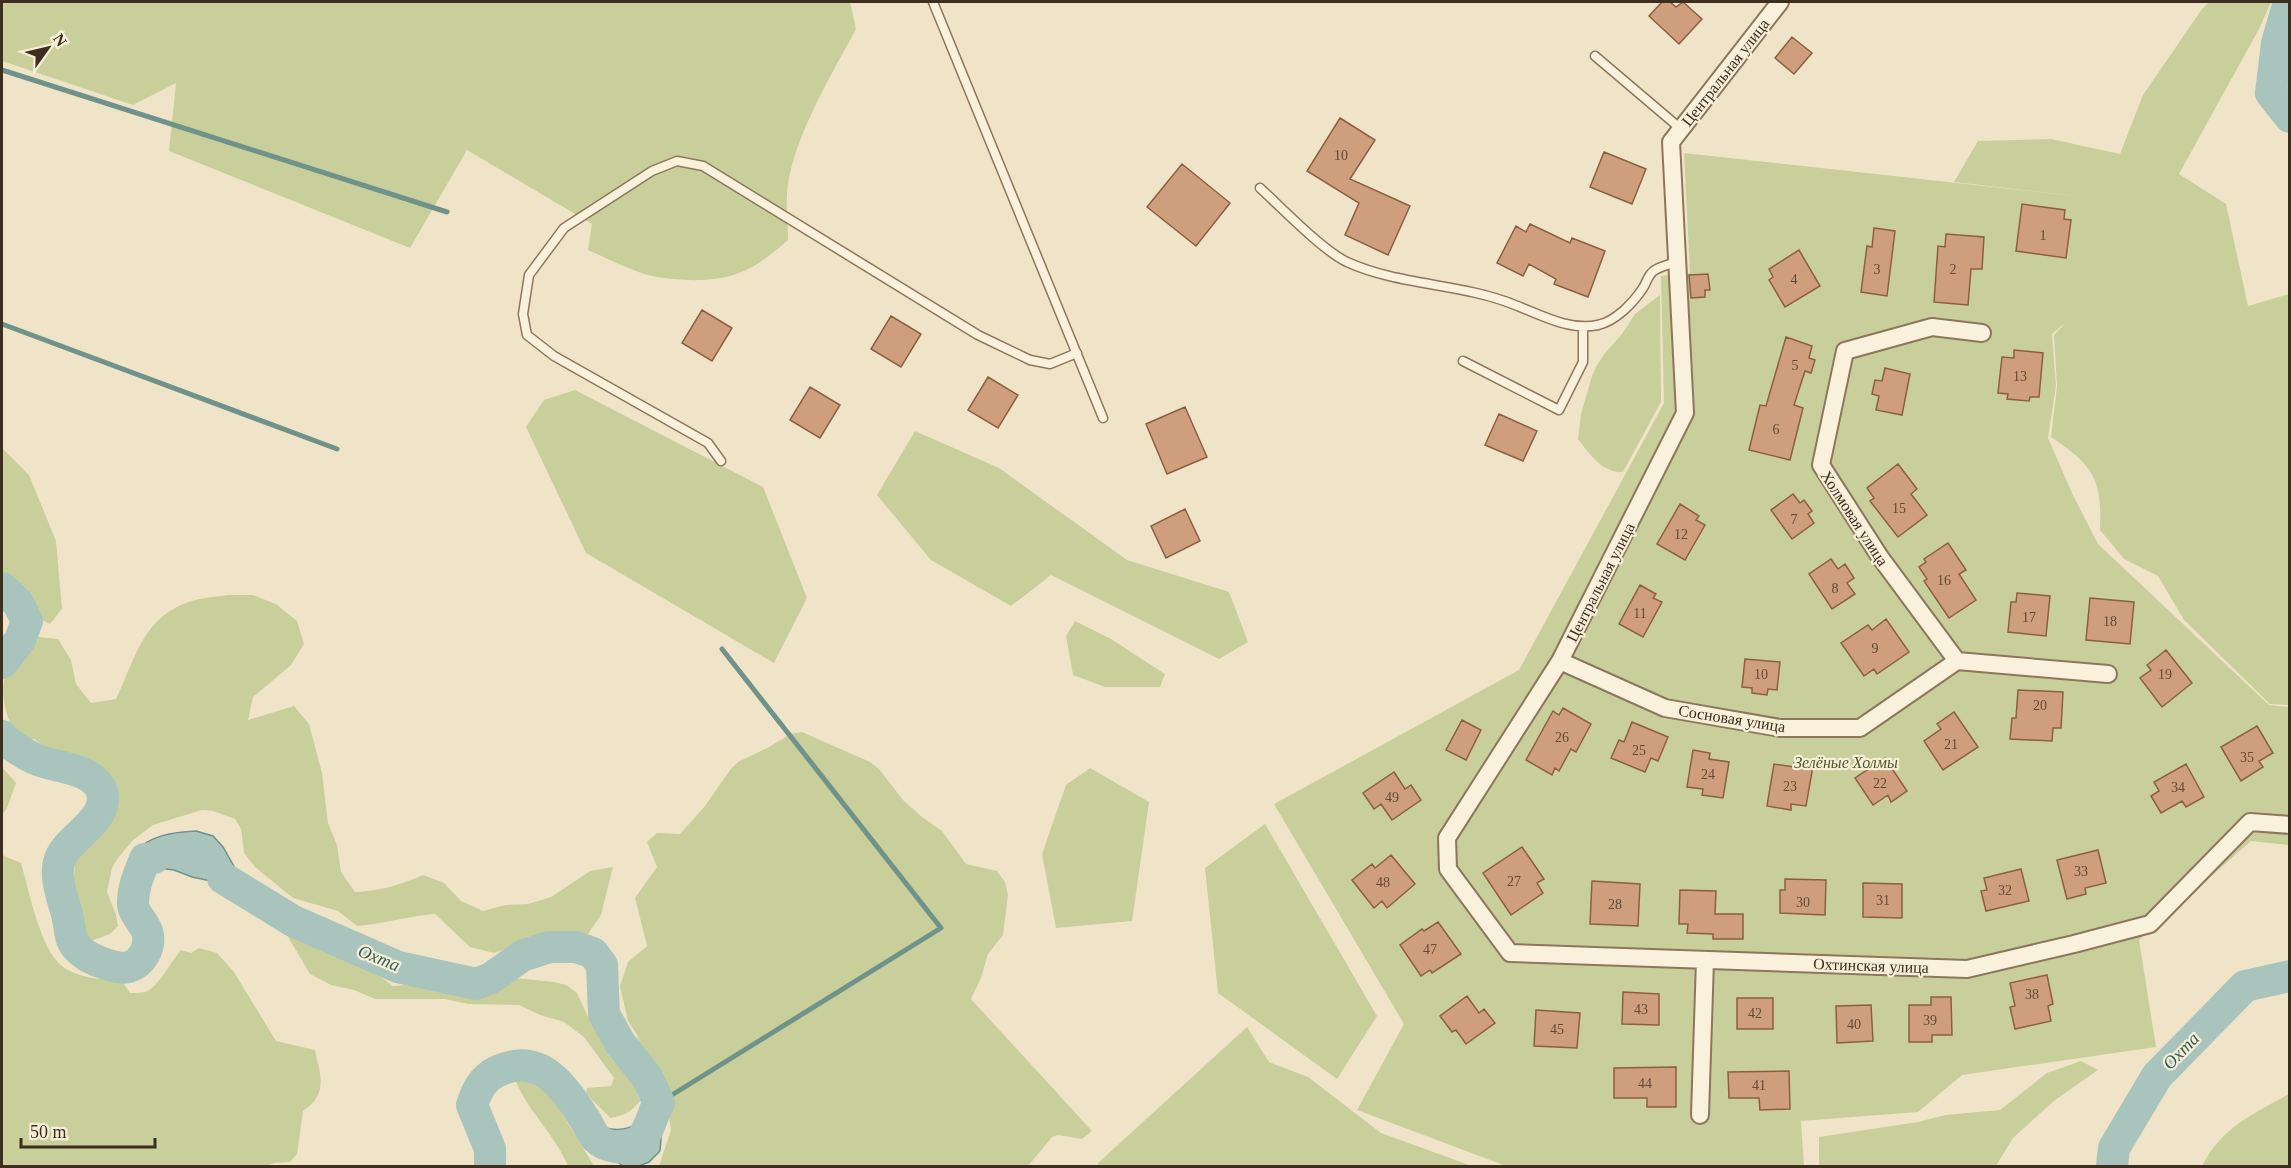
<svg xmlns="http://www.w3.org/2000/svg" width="2291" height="1168" viewBox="0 0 2291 1168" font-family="'Times New Roman',serif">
<rect width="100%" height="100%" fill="#f0e4c8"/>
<path fill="#c9cf9b" d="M2,2H850L856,29C832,74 790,143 787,194C786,209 788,225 788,240C773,253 758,266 739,273C713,283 679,281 652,276C631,271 609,259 588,250L592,224L467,150L410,248L169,151L176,83L133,105L2,61Z
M2209,2H2271L2259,29L2179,174L2226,204L2248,306L2289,294V705L2270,704L2184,620L2158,576L2124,559L2100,530C2102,479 2094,466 2051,437L2057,386L2054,335L2065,323L2052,334L2056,386L2048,438L2072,493L2098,544L2269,705L2289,707V845L2251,841L2139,940L2156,1047L1962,1075L1918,1112L1801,1121L1804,1166H1506L1357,1110L1404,1024L1274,804L1519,670L1664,403L1661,276L1690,273L1684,153L2094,198L1954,182L1978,141L2051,139L2120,154L2143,95L2202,9Z
M1660,295L1661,402L1623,472C1604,474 1588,453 1578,439L1581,414L1592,376L1597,365L1605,353L1622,334L1635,314Z
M575,390L763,487L807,598L774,663L586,553L526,427L544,400Z
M915,431L999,468L1127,560L1229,592L1248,642L1219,659L1051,575L1011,606L931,560L877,495Z
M2,448L29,475L56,541L62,609L50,624L36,617L2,576Z
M228,595H253L276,604L297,621L304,644L291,665L253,697L248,720L294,706L309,724L322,773L328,823L337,845L341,872L355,892C380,891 400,885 423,875L444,883L461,901L483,911L505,905L528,904L551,897L590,871L613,867L601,915L588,934L562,931L494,953L470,947L435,914C408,916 383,924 357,926L338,911L293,898L255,867L244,853L241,829L235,819L213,811L202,810L153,825L133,840L118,858L112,868L107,892L116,915L118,926L110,934L88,942L82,932L78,908L73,897L75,861L79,850L115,801C115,795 116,787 113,782C103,763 74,751 54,753L34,739H22C6,725 0,697 5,675C13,661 25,652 31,636L58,639L71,660L76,684L91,703L116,699C134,662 141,622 183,604C197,598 214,597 228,595Z
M1075,621L1111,639L1165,674L1160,687H1105L1073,675L1066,636Z
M802,732L870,762L879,769L903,800L922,817L942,831L966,864L997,871L1005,882L1008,895L1003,935L988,954L981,978L971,999L1092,1131L1082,1139L1058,1135L1052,1137L1028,1166H659L671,1130L666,1096L647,1066L637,1035L628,1021L620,986L628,962L647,946L635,898L657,867L647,842L657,833L680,834L705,806L730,770L738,762L769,747L790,734Z
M2,767L16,783L7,808L2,815Z
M1090,768L1149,802L1132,921L1056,928L1042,854L1066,785Z
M1265,824L1377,1016L1337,1079L1218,993L1205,868Z
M2,852L4,856L21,863C29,890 40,949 62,966C77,978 103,980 121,980L130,993C135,993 141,993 145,992C159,987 171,961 181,950L191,953L199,948L217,953L234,972L276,1041L315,1050C320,1075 329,1093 303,1111L297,1154L290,1162L274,1163L267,1166H2Z
M284,930C322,945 361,961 393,986L418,984L486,988L495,980L506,977L554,982L566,985L577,993L588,1017L610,1044L631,1077L640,1101C631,1112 624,1116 610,1118C602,1108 592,1102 586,1092L587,1088L611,1086L614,1078L584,1037L564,1022L540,1015L519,1005L468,1004L445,999H375L354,990L331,985L310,974Z
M1247,1027L1269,1062L1308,1077L1381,1133L1472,1166H1098V1163Z
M2081,1061L2098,1070L2055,1100L2013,1138L1996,1166H1819V1137L1918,1122L1945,1115L2000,1110L2047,1073Z
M521,1069L533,1073L552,1087L558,1097L559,1109L594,1166H568C555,1134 527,1111 515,1079Z
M2289,1094V1166H2202C2221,1128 2253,1114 2289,1094Z"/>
<path fill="#a9c4bc" stroke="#6f938a" stroke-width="1.5" d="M196,831L213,836L223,847L239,875L259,901H247L211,881L192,877L174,870L158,868L143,877L133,889L127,876C129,869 130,859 134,853C149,835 174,832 196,831Z
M655,1091C663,1109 662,1132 660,1151L649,1162L639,1166H623L597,1146L584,1118C599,1129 623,1135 639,1122C648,1115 651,1100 655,1091Z"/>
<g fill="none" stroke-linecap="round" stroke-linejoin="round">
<path stroke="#6f938a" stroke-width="5" d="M2,70L447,212
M2,324L337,449
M659,1103L941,928L722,649"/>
<path stroke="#a9c4bc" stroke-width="32" d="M2289,2L2277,43L2271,93L2290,117
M2,588L18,603L27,621L20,640L2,663
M2,736C10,746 23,753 35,759C54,768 94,767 102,792C110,820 68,837 60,859C52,881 68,907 70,930C71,944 78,950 89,957C98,962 119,970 129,967C142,963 150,948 148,935C146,923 133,915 133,903C133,887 139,874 145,859L154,858
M223,878L293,921L398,967L476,984L491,978L522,956L549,947H576L593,953L602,965L604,1014L620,1043L647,1077L659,1103C651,1115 649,1138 634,1145C623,1150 605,1147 596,1138C591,1132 588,1124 584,1118C565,1089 543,1054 503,1069C485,1075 478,1087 472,1105L490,1149V1166
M2112,1166L2114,1148L2157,1076L2245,986L2290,976"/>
</g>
<path fill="#cf9f7d" stroke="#8d5f41" stroke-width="1.5" d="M1662,2H1670L1676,7L1683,2L1702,19L1679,44L1649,16Z
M1792,37L1812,53L1794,74L1775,58Z
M1340,118L1375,140L1350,179L1410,206L1388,255L1345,235L1359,203L1307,171Z
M1604,152L1646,169L1632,204L1590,187Z
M1182,164L1230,203L1196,246L1147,207Z
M2022,204L2065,210L2064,219L2071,220L2066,258L2016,251Z
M1530,224L1570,243L1572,238L1605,251L1588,297L1554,284L1556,279L1529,264L1523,276L1497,263L1516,226L1526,232Z
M1874,228L1895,231L1887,296L1861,292L1867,246L1872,247Z
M1946,234L1984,237L1982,269H1971L1968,305L1934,302L1938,246L1945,247Z
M1799,250L1820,286L1785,307L1769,280L1773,277L1769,269Z
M1708,274L1710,290H1705V297L1691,298L1689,275Z
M702,310L732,328L712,361L682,343Z
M891,316L921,334L901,367L871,349Z
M1786,337L1812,346L1809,358L1815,360L1811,373L1805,371L1794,405L1803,408L1790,460L1749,450L1760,405L1766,406Z
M2014,350L2043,353L2039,397H2030L2029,401L2007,399L2008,394L1998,393L2002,357L2014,358Z
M1885,368L1910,374L1902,415L1876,410L1879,396L1872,394L1875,380L1882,381Z
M988,377L1018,395L998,428L968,410Z
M810,387L840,405L820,438L790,420Z
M1185,407L1207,457L1167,474L1146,424Z
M1499,414L1537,431L1523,461L1485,445Z
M1898,464L1917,489L1911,494L1927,515L1898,537L1870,501L1874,498L1867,488Z
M1793,494L1800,503L1804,500L1812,511L1808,514L1814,523L1792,539L1771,510Z
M1680,504L1699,516L1696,520L1705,525L1685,560L1657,544Z
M1185,509L1200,541L1166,558L1151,526Z
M1948,543L1966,570L1959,574L1976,600L1949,618L1924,581L1927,579L1919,567L1926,562L1924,559Z
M1831,559L1838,569L1845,564L1854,578L1847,583L1855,594L1832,609L1809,574Z
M1640,585L1656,594L1653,598L1662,602L1643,637L1619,624Z
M2017,593L2050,596L2046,636L2008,632L2011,602H2016Z
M2090,598L2134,602L2130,644L2086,640Z
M1886,619L1909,652L1877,674L1874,669L1864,676L1841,643L1868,625L1872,630Z
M2166,650L2192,683L2162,707L2140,678L2151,670L2147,665Z
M1745,659L1780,662L1777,690L1768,689L1767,695L1752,693V688L1742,687Z
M2018,690L2063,692L2061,728H2053L2052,741L2010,739L2012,718H2016Z
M1563,708L1591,724L1576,752L1571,749L1559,771L1555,768L1552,775L1526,760L1553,711L1559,715Z
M1954,712L1978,747L1943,770L1924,741L1941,729L1937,724Z
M1462,720L1481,730L1466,760L1446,750Z
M1632,722L1668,737L1658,761L1651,758L1645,772L1611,758L1619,740L1624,742Z
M2257,726L2273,753L2259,761L2263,767L2241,781L2221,747Z
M1693,750L1710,753L1709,759L1729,762L1723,798L1702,795L1703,789L1687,787Z
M1885,758L1907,791L1891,802L1888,795L1873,805L1855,778Z
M1794,763L1813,766L1806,806L1791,804V810L1767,806L1774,764L1794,767Z
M2186,764L2204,797L2186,807L2182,801L2161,813L2151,796L2159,791L2154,782Z
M1394,772L1405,789L1411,785L1421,800L1392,820L1381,804L1374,809L1363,793Z
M1522,847L1544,879L1537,883L1543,893L1511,915L1483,873Z
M2098,850L2106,883L2085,888L2086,894L2067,899L2057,860Z
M1391,855L1415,884L1387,908L1382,901L1374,908L1352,880L1372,864L1375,868Z
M2021,869L2029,901L1986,911L1981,891L1987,890L1984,878Z
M1785,879L1826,880L1825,915L1780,913V890H1785Z
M1592,881L1640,884L1638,926L1590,924Z
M1863,883L1902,884V918L1863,917Z
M1680,890L1716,891L1715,914H1743V939H1713V934L1687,933L1688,924H1679Z
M1438,922L1461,954L1432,973L1430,970L1421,976L1400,945L1422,929L1424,931Z
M2047,975L2053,1004L2048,1006L2051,1021L2015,1029L2010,1007L2015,1006L2010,983Z
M1623,992L1659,994V1025L1622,1024Z
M1467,996L1479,1013L1484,1009L1495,1023L1466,1044L1456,1030L1452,1032L1440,1016Z
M1931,997H1951L1952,1035H1932V1042H1909V1005H1931Z
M1737,998H1773V1029H1737Z
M1871,1005L1873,1041L1837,1043L1836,1006Z
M1536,1010L1580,1013L1577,1048L1534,1046Z
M1676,1067V1107H1647V1098H1614V1068Z
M1789,1071L1790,1109L1760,1110L1759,1098H1729L1728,1072Z"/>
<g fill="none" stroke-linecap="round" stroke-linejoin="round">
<defs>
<path id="service" d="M933,2L1103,418
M1595,56L1681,129
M1260,188C1282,208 1322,250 1347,262C1400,286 1461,283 1515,305C1541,315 1569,331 1598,325C1616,321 1633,303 1643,288C1647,282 1648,274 1655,270C1662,266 1670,264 1677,262
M1463,361L1559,410L1583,362V327
M721,461L708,443L554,356L527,335L523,314L529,275L564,228L652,171L677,161L703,166L978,335L1030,360L1050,364L1077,353"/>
<path id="minor" d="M1780,2L1671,142L1685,413L1560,661L1447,838L1448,869L1510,953L1967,969L2074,944L2150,924L2250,822L2290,825
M1560,661L1665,708L1780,728H1860L1957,661L2108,674
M1957,661L1880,557L1821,465L1845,351L1932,327L1982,333
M1700,1115L1705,960"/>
</defs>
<use href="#service" stroke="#8d765c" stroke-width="11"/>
<use href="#minor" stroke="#8d765c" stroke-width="20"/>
<use href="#service" stroke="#faf1dc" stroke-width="8"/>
<use href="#minor" stroke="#faf1dc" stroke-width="16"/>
</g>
<g text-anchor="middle" stroke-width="4.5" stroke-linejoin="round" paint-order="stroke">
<g font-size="14" fill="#624a37">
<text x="1341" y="160">10</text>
<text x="2043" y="240">1</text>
<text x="1877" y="274">3</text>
<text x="1953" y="274">2</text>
<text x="1794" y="284">4</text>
<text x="1795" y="370">5</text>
<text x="2020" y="381">13</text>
<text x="1776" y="434">6</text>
<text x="1899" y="513">15</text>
<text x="1794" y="524">7</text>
<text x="1681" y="539">12</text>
<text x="1944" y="585">16</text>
<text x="1835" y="593">8</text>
<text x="1640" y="618">11</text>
<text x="2029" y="622">17</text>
<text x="2110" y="626">18</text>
<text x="1875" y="653">9</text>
<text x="1761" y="679">10</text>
<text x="2165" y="679">19</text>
<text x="2040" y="710">20</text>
<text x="1562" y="742">26</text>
<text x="1951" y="749">21</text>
<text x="1639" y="755">25</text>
<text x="2247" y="762">35</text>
<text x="1708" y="779">24</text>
<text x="1880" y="788">22</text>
<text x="1790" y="791">23</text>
<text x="2178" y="792">34</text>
<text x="1392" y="802">49</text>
<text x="2081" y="876">33</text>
<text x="1514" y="886">27</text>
<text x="1383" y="887">48</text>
<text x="2005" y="895">32</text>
<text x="1883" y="905">31</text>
<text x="1803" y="907">30</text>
<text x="1615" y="909">28</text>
<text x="1430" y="954">47</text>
<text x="2032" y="999">38</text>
<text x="1641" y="1014">43</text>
<text x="1755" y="1018">42</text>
<text x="1930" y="1025">39</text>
<text x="1854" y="1029">40</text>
<text x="1557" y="1034">45</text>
<text x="1645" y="1088">44</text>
<text x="1759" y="1090">41</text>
</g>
<g font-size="16" fill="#3d2e20" stroke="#f7eed8">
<text transform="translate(1725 72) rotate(-52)" y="6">Центральная улица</text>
<text transform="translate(1855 518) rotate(57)" y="6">Холмовая улица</text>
<text transform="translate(1600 582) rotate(-63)" y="6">Центральная улица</text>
<text transform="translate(1732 718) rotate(9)" y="6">Сосновая улица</text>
<text transform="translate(1871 965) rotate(2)" y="6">Охтинская улица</text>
</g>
<g font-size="16" font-style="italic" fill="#4d5a26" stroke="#f7eed8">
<text x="1846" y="768">Зелёные Холмы</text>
</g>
<g font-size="18" font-style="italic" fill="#2f5d5a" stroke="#f7eed8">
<text transform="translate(379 958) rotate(22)" y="6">Охта</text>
<text transform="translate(2181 1051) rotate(-46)" y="6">Охта</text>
</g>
</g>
<rect width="2291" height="1168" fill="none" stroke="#3d2e20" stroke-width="6"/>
<g transform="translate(48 48) rotate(56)" stroke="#f7eed8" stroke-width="4.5" paint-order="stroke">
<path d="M0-4.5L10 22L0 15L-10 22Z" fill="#3d2e20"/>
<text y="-9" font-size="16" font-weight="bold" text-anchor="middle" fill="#3d2e20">N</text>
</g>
<path d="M21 1138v9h134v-9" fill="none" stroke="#3d2e20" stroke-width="3"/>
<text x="30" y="1138" font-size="18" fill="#3d2e20" stroke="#f7eed8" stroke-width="4.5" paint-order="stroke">50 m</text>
</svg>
